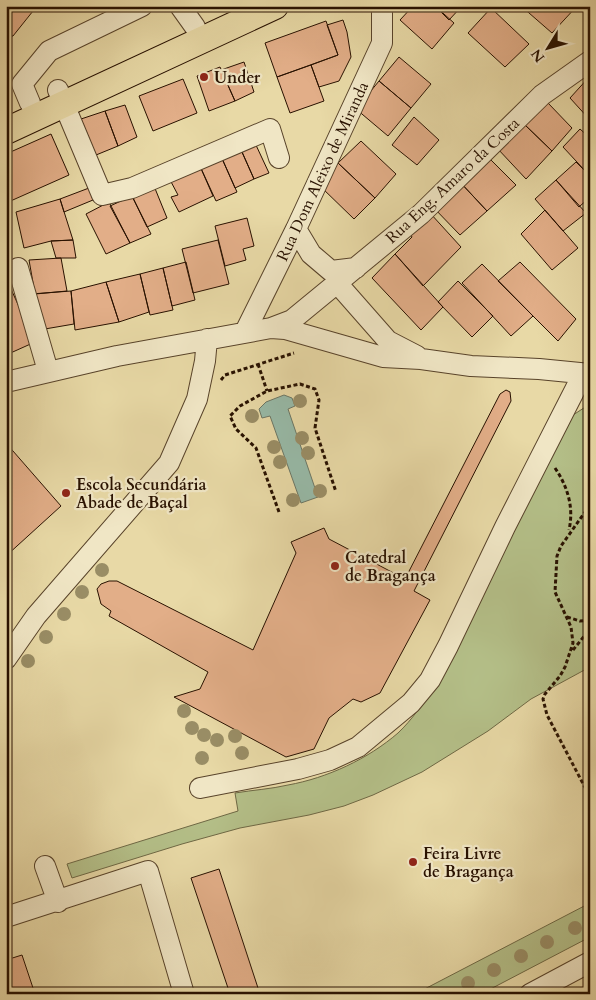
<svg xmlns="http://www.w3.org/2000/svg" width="596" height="1000" viewBox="0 0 596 1000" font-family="Cardo,serif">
<rect width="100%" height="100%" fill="#e8d9a6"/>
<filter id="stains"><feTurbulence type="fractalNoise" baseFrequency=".004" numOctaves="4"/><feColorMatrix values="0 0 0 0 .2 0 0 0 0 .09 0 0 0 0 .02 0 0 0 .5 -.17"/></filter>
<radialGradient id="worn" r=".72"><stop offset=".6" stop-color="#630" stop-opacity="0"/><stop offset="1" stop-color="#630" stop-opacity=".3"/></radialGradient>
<path fill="#b4bf88" stroke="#6e6844" d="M590,404V667L531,699L488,731L422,772L373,795L344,806L309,815L240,828L182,844L72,878L67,864L238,811L235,793C253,790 271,789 288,785C327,778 368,759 398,733C412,720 423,703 434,688L568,422L573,415Z
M590,903V937L481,994H415Z"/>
<path fill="#97baa8" stroke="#6b7665" d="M284,395L292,398L295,406L288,409L318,497L301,503L270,416L262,418L259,409L266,402Z"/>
<path fill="#e2ae88" stroke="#281100" d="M6,6H37L13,36L6,29Z
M413,6H435L454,23L432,49L400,20Z
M435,6H462L449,20Z
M521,6H577L552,33Z
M491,8L529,44L505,67L468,33Z
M343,20L347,32L351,57L339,81L319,87L311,65L338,55L327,25Z
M326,21L338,55L277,77L265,43Z
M6,29L13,36L6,42Z
M399,57L431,84L411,108L379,81Z
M244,62L254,92L235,101L221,70Z
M311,65L324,101L290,113L277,77Z
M220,67L235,101L209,111L197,76Z
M590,76V120L570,98Z
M183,79L197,113L153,131L139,96Z
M379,81L411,108L388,136L356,109Z
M548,103L572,128L552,151L524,124Z
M125,105L137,137L118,146L105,111Z
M105,111L118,146L96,155L81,119Z
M414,117L439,140L417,165L392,145Z
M524,124L552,151L526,179L497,148Z
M580,129L590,138V176L563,147Z
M51,134L69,175L6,203V154Z
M361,141L396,174L375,198L338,163Z
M255,143L269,173L254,179L241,150Z
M239,145L254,179L235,188L220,154Z
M220,154L237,192L216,201L199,164Z
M487,156L516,185L487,211L459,181Z
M576,162L590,176V197L579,207L556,180Z
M338,163L375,198L354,219L320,186Z
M199,164L213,196L179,212L171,197L178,195L169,178Z
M556,180L586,213L563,231L535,199Z
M459,181L487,211L460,235L432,206Z
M154,186L167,218L147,227L132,196Z
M89,188L93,200L64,212L60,199Z
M132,196L151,234L130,243L110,206Z
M60,199L73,240L51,241L24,248L16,212Z
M109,202L130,243L106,254L86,214Z
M545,210L578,248L552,270L521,234Z
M430,213L461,247L423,286L395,254L412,237L409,231Z
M247,218L254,246L243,249L246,260L225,266L215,226Z
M73,240L76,258H56L51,241Z
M218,240L229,284L193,293L182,249Z
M395,254L443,307L421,330L372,278Z
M61,258L67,291L35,294L29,260Z
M186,262L195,300L172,306L163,268Z
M520,262L576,319L558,341L498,281Z
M482,264L533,316L511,336L462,283Z
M163,268L173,310L150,315L140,274Z
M140,274L149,312L119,322L106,282Z
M6,278L35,342L6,355Z
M458,281L493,316L472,337L438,302Z
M106,282L119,322L75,330L71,291Z
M71,291L74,324L39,330L31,294Z
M506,390L510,392L511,401L414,591L430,600L380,693L361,702L353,699L329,718L314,749L286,757L174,697L200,689L208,672L109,616L111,611L101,604L97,589L101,584L109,581H117L253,650L296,553L291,542L324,528L329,539L405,579L500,394Z
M6,443L61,506L6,556Z
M219,869L258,988L240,994H230L191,878Z
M22,955L35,994H6V960Z"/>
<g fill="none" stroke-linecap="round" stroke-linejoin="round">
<defs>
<path id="minor" d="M180,6L195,27
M58,90L102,195L132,188L270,129L279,158
M30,103L22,84L49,51L142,6
M296,229L311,254L331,271L356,268
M18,268L48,371
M337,283L388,341L417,356
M271,328L285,329L383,357L421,359L471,366L539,369L590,374
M245,332L296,229L382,43V6
M6,382L117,356L271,328L292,320L421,214L542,95L590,61
M6,659L36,616L169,463L197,399L205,361L207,339
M200,788L298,769L330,760L358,747L411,703L430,680L448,646L505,527L583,374
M45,866L58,902
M6,917L148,871L184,994
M530,994L590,962"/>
<path id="major" d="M6,131L275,6"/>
</defs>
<use href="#minor" stroke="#58432a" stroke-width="22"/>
<use href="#major" stroke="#281100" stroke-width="28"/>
<path stroke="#281100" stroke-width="3" stroke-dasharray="4 2.5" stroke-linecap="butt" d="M258,364L267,391
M221,380L225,375L294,353
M555,468C568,487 574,508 569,530
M590,505L561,546L557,556L555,592L571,627L573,643L565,667L560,676L545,694L543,699L547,715L590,797
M279,512L256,448L236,429L230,416L240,406L267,391L300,384L315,389L319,400L315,428L336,492
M567,617L580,621L590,620
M573,650L590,629"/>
<use href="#minor" stroke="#f0e6c5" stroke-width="20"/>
<use href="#major" stroke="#e8d9a6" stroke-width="26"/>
</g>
<g fill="#998d65">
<circle cx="300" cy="401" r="7"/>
<circle cx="252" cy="416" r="7"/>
<circle cx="302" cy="438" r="7"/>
<circle cx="274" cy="447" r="7"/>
<circle cx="308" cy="453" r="7"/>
<circle cx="280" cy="462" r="7"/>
<circle cx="320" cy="491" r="7"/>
<circle cx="293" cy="500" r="7"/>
<circle cx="102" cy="570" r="7"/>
<circle cx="82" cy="592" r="7"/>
<circle cx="64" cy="614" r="7"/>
<circle cx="46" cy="637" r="7"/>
<circle cx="28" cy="661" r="7"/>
<circle cx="184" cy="711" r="7"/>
<circle cx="192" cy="728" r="7"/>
<circle cx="204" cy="735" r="7"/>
<circle cx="235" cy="736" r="7"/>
<circle cx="217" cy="740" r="7"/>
<circle cx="242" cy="753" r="7"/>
<circle cx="202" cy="758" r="7"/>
<circle cx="575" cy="928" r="7"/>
<circle cx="547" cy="942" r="7"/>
<circle cx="521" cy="956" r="7"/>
<circle cx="494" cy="970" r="7"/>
<circle cx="468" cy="983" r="7"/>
</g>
<g fill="#8f2418" stroke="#f0e6c5" stroke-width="2">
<circle cx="204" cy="77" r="5"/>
<circle cx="66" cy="493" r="5"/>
<circle cx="335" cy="566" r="5"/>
<circle cx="413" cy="862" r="5"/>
</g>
<g text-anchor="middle" stroke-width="4.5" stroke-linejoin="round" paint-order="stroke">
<g font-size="16" font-weight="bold" fill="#281100" stroke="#f0e6c5" text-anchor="start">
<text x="214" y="83">Under</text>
<text x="76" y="490">Escola Secundária<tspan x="76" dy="18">Abade de Baçal</tspan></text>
<text x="345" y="563">Catedral<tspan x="345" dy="18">de Bragança</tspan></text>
<text x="423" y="859">Feira Livre<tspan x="423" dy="18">de Bragança</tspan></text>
</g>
<g font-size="16" fill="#281100" stroke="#f0e6c5">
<text transform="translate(322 171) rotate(-65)" y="6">Rua Dom Aleixo de Miranda</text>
<text transform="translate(452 180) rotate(-43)" y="6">Rua Eng. Amaro da Costa</text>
</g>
</g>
<rect width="596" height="1000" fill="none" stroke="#e8d9a6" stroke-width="25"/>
<rect x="8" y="8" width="581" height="985" fill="none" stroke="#281100" stroke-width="2.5"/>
<rect x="12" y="12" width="571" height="975" fill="none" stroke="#281100"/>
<g transform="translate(548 48) rotate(233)" stroke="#f0e6c5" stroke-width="4" paint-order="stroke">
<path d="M0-4L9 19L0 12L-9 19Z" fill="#281100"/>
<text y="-8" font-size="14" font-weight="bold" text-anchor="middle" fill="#281100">N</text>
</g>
<rect width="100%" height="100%" filter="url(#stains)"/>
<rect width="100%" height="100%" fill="url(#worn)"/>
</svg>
